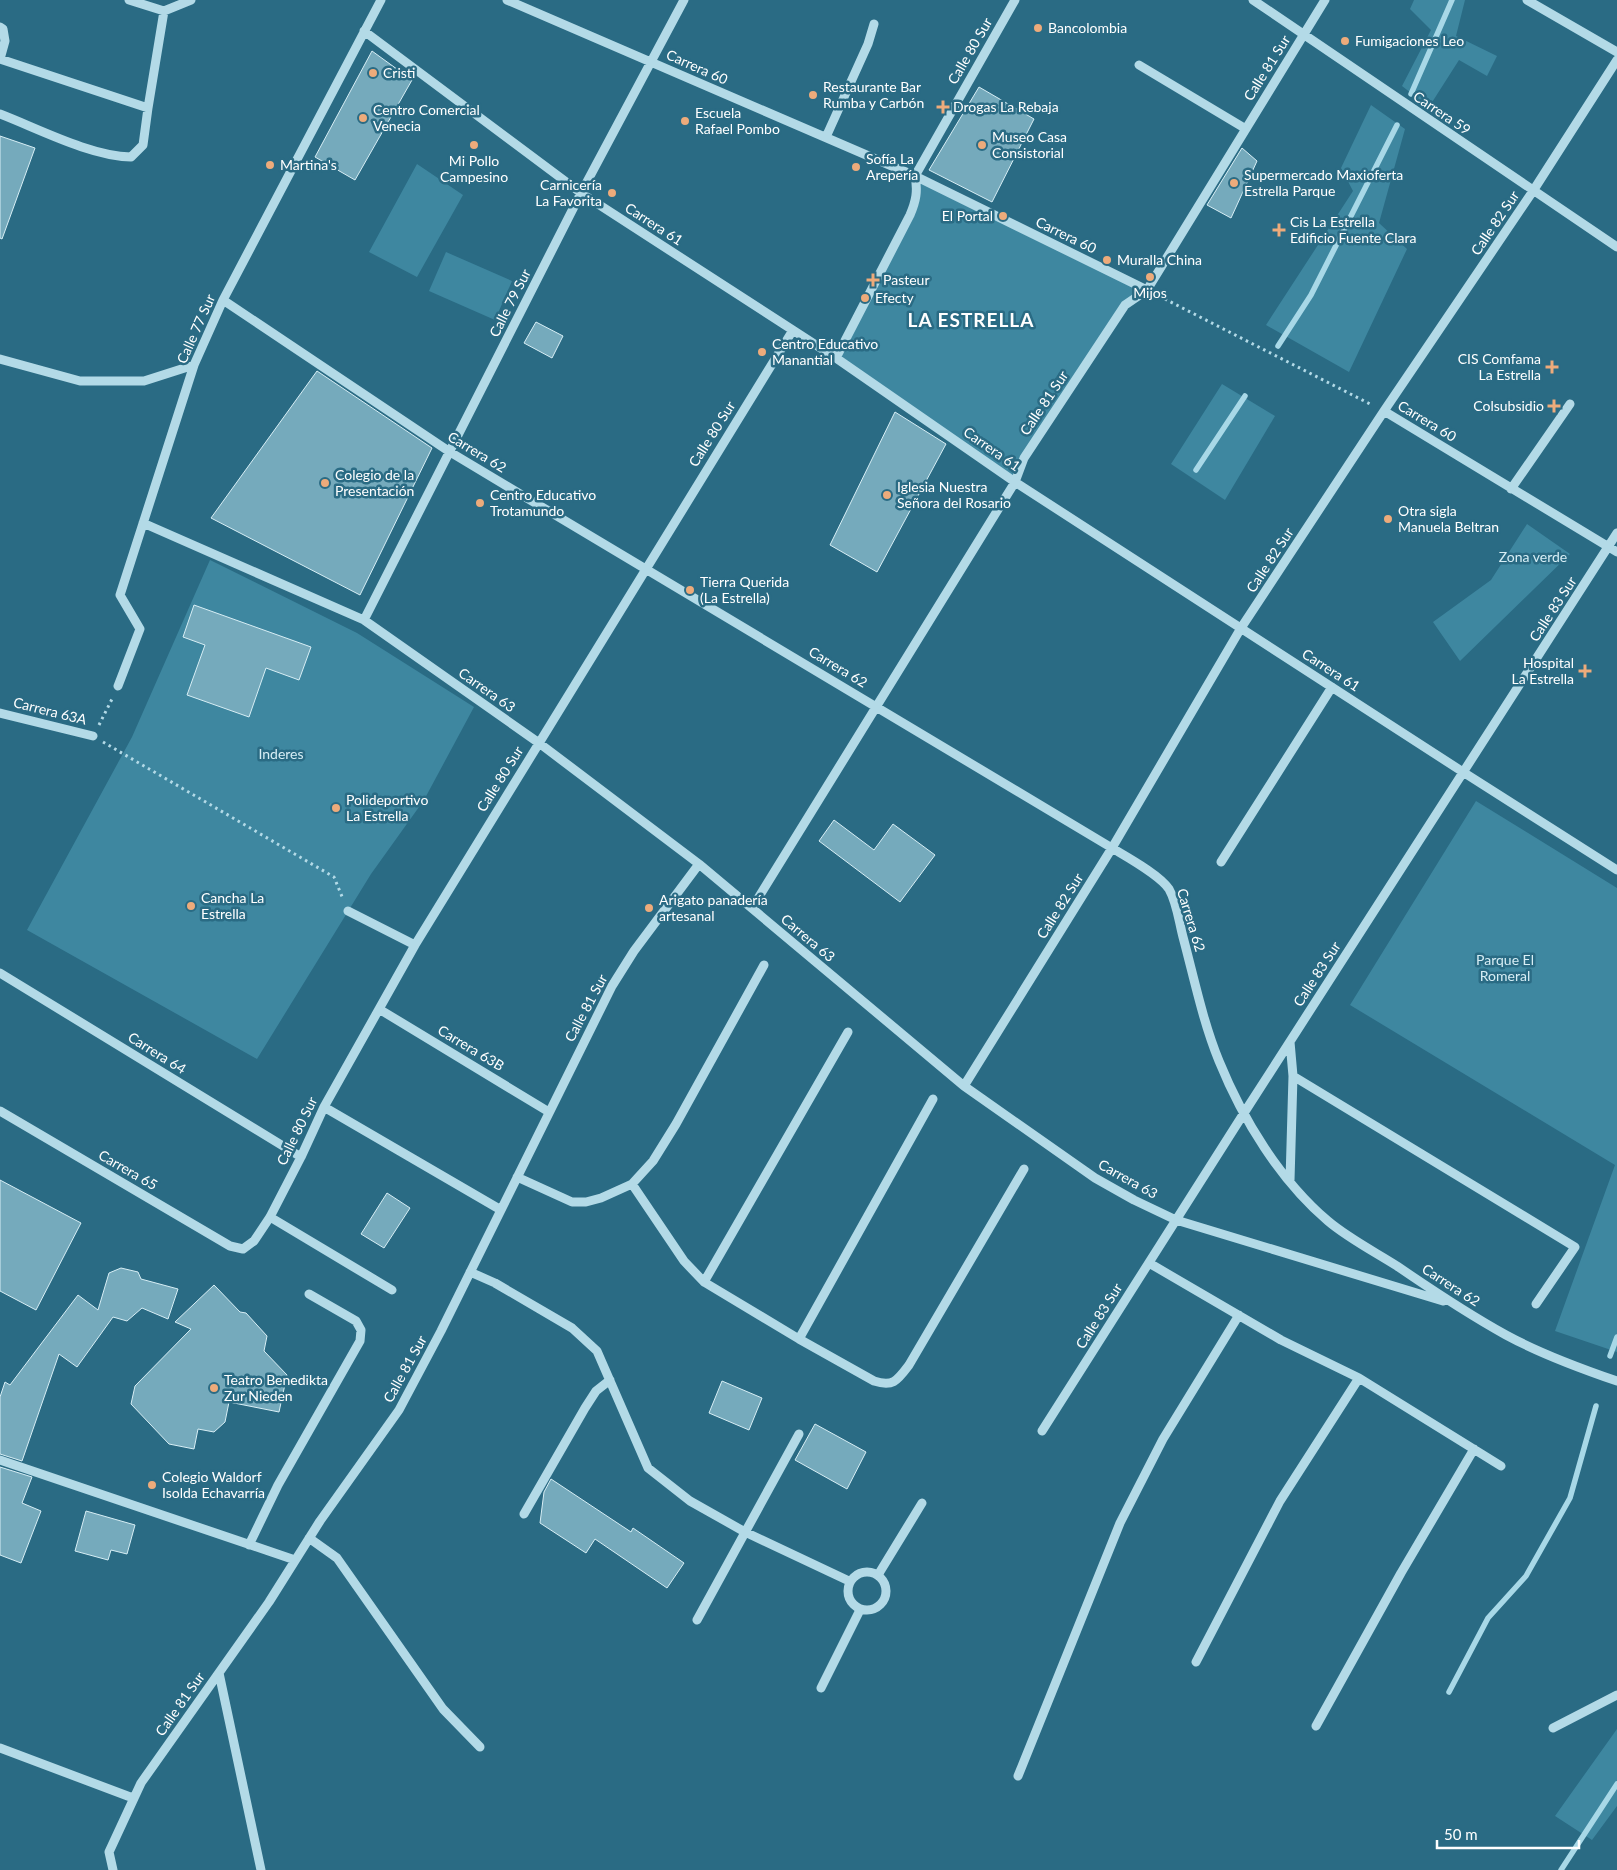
<svg xmlns="http://www.w3.org/2000/svg" width="1617" height="1870" viewBox="0 0 1617 1870" font-family="Lato,sans-serif">
<rect width="100%" height="100%" fill="#2a6b84"/>
<path fill="#3e87a0" d="M1414,0H1465L1456,36L1497,56L1487,76L1459,60L1429,107L1402,86L1431,30L1410,9Z
M1371,105L1405,129L1379,223L1407,249L1349,372L1266,325L1353,191L1341,168Z
M417,164L463,195L417,277L369,252Z
M915,176L1147,290L1125,305L1024,458L1015,482L836,358L910,215Z
M446,252L512,281L495,320L429,291Z
M1222,384L1275,416L1225,500L1171,464Z
M1527,524L1570,554L1460,661L1433,622L1491,580Z
M210,560L357,633L474,707L424,800L371,874L257,1059L27,930L132,737Z
M1476,801L1617,888V1352L1555,1331L1615,1165L1350,1005Z
M1617,1729V1806L1592,1840L1555,1816Z"/>
<g fill="none" stroke-linecap="round" stroke-linejoin="round">
<path stroke="#a8d8e7" stroke-width="5.5" d="M1411,94L1452,0
M1278,346L1311,295L1397,125
M1196,470L1245,396
M1610,1356L1617,1337
M1449,1692L1488,1618L1526,1576L1570,1498L1596,1406
M1561,1870L1617,1784"/>
</g>
<path fill="#75aabc" stroke="#d7eef5" d="M372,51L412,80L355,180L315,157Z
M979,87L1034,119L992,202L929,170Z
M0,136L35,148L2,239L0,238Z
M1242,148L1257,161L1231,218L1207,205Z
M536,322L563,336L552,358L524,343Z
M317,371L432,448L360,595L211,518Z
M895,412L946,444L877,572L830,545Z
M194,605L311,647L299,680L266,668L249,717L187,695L205,645L183,637Z
M834,820L874,850L893,824L935,855L900,902L819,841Z
M0,1180L81,1223L36,1310L0,1291Z
M387,1193L410,1208L384,1248L361,1234Z
M121,1268L138,1272L141,1279L178,1289L168,1319L142,1308L127,1321L113,1317L77,1367L59,1354L22,1461L0,1454V1397L5,1382L10,1385L78,1295L98,1310L109,1273Z
M214,1285L240,1312L246,1313L267,1336L264,1351L287,1375L279,1412L229,1402L225,1422L214,1432L198,1429L194,1449L169,1444L131,1404L135,1386L191,1329L175,1322Z
M722,1381L762,1398L749,1430L709,1413Z
M815,1424L866,1452L847,1489L795,1460Z
M0,1467L32,1477L22,1503L41,1511L21,1563L0,1555Z
M551,1479L631,1532L633,1528L684,1563L667,1588L595,1539L586,1553L540,1523L544,1492Z
M86,1511L135,1525L127,1554L111,1550L108,1560L75,1551Z"/>
<g fill="none" stroke-linecap="round" stroke-linejoin="round">
<path stroke="#b3dae7" stroke-width="3" stroke-dasharray="2.5 4" stroke-linecap="butt" d="M1159,296L1372,405
M99,725L113,697
M103,742L334,877L343,899"/>
<path stroke="#b3dae7" stroke-width="9" d="M129,0L164,11L191,0
M507,0L915,176L1147,290
M1253,0L1617,247
M1527,0L1617,52
M0,27L3,29L5,41L0,59
M364,31L581,193L836,358L1015,482L1463,772L1617,870
M0,59L148,108L164,11
M1139,65L1246,129
M0,114C39,129 90,156 131,157L143,145L148,108
M826,137L868,44L874,24
M223,300L450,452L1112,848C1127,857 1160,875 1169,889C1177,903 1179,922 1183,937C1194,978 1203,1022 1219,1061C1243,1120 1280,1180 1328,1221C1348,1238 1375,1252 1397,1266C1432,1290 1468,1314 1506,1335C1541,1354 1579,1368 1617,1381
M836,358L910,215C916,201 918,191 915,176L1015,0
M0,359L80,381H144L194,365
M1384,411L1617,552
M1511,489L1570,404
M143,523L364,620L539,743L699,864L964,1086L1095,1178L1134,1200L1176,1220L1443,1301
M364,620L581,193L684,0
M118,686L140,629L120,595L194,365L223,300L381,0
M0,713L93,736
M1221,862L1332,687
M752,908L1015,482L1024,458L1125,305L1147,290L1325,0
M348,911L415,945
M0,973L301,1157
M379,1009L549,1112
M1293,1076L1575,1247L1536,1304
M964,1086L1112,848L1241,628L1384,411L1533,191L1617,60
M324,1107L501,1210
M0,1111L230,1246L243,1249L254,1241L270,1217L301,1157L324,1107L415,945L793,330
M517,1177L572,1202H586L601,1198L632,1184L653,1161L676,1124L764,965
M1290,1180L1293,1076L1290,1042
M632,1184L684,1261L704,1282L799,1339L874,1381C893,1387 897,1381 909,1365L1024,1169
M270,1217L392,1290
M1149,1263L1281,1340L1359,1378L1501,1466
M470,1272L495,1283L572,1328L597,1351L648,1468L690,1501L745,1532L849,1581
M704,1282L848,1032
M799,1339L933,1099
M1042,1431L1244,1113L1617,533
M0,1460L295,1560
M524,1514L585,1408L596,1391L610,1380
M309,1538L337,1558L443,1709L480,1747
M249,1545L278,1485L360,1341L361,1330L356,1321L309,1294
M848 1591a19 19 0 1 1 38 0a19 19 0 1 1-38 0Z
M878,1575L922,1503
M697,1620L799,1434
M1196,1662L1280,1501L1359,1378
M219,1673L261,1870
M821,1688L860,1610
M1316,1726L1401,1573L1474,1449
M1553,1728L1617,1695
M0,1748L133,1798
M1018,1776L1120,1523L1163,1439L1239,1315
M113,1870L109,1852L141,1783L269,1602L320,1521L399,1410L441,1331L612,986L634,951L699,864"/>
</g>
<g fill="#edab7b" stroke="#2a6b84" stroke-width="2">
<circle cx="1038" cy="28" r="5"/>
<circle cx="1345" cy="41" r="5"/>
<circle cx="373" cy="73" r="5"/>
<circle cx="813" cy="95" r="5"/>
<path d="M940.5 99.5h5v5h5v5h-5v5h-5v-5h-5v-5h5z"/>
<circle cx="363" cy="118" r="5"/>
<circle cx="685" cy="121" r="5"/>
<circle cx="474" cy="145" r="5"/>
<circle cx="982" cy="145" r="5"/>
<circle cx="270" cy="165" r="5"/>
<circle cx="856" cy="167" r="5"/>
<circle cx="1234" cy="183" r="5"/>
<circle cx="612" cy="193" r="5"/>
<circle cx="1003" cy="216" r="5"/>
<path d="M1276.5 222.5h5v5h5v5h-5v5h-5v-5h-5v-5h5z"/>
<circle cx="1107" cy="260" r="5"/>
<circle cx="1150" cy="277" r="5"/>
<path d="M870.5 272.5h5v5h5v5h-5v5h-5v-5h-5v-5h5z"/>
<circle cx="865" cy="298" r="5"/>
<circle cx="762" cy="352" r="5"/>
<path d="M1549.5 359.5h5v5h5v5h-5v5h-5v-5h-5v-5h5z"/>
<path d="M1551.5 398.5h5v5h5v5h-5v5h-5v-5h-5v-5h5z"/>
<circle cx="325" cy="483" r="5"/>
<circle cx="887" cy="495" r="5"/>
<circle cx="480" cy="503" r="5"/>
<circle cx="1388" cy="519" r="5"/>
<circle cx="690" cy="590" r="5"/>
<path d="M1582.5 663.5h5v5h5v5h-5v5h-5v-5h-5v-5h5z"/>
<circle cx="336" cy="808" r="5"/>
<circle cx="191" cy="906" r="5"/>
<circle cx="649" cy="908" r="5"/>
<circle cx="214" cy="1388" r="5"/>
<circle cx="152" cy="1485" r="5"/>
</g>
<g text-anchor="middle" stroke-width="5" stroke-linejoin="round" paint-order="stroke">
<g font-size="14" fill="#fff" stroke="#2a6b84" text-anchor="start">
<text x="1048" y="33">Bancolombia</text>
<text x="1355" y="46">Fumigaciones Leo</text>
<text x="383" y="78">Cristi</text>
<text x="823" y="92">Restaurante Bar<tspan x="823" dy="16">Rumba y Carbón</tspan></text>
<text x="953" y="112">Drogas La Rebaja</text>
<text x="373" y="115">Centro Comercial<tspan x="373" dy="16">Venecia</tspan></text>
<text x="695" y="118">Escuela<tspan x="695" dy="16">Rafael Pombo</tspan></text>
<text x="992" y="142">Museo Casa<tspan x="992" dy="16">Consistorial</tspan></text>
<text x="866" y="164">Sofía La<tspan x="866" dy="16">Arepería</tspan></text>
<text x="474" y="166" text-anchor="middle">Mi Pollo<tspan x="474" dy="16">Campesino</tspan></text>
<text x="280" y="170">Martina's</text>
<text x="1244" y="180">Supermercado Maxioferta<tspan x="1244" dy="16">Estrella Parque</tspan></text>
<text x="602" y="190" text-anchor="end">Carnicería<tspan x="602" dy="16">La Favorita</tspan></text>
<text x="993" y="221" text-anchor="end">El Portal</text>
<text x="1290" y="227">Cis La Estrella<tspan x="1290" dy="16">Edificio Fuente Clara</tspan></text>
<text x="1117" y="265">Muralla China</text>
<text x="883" y="285">Pasteur</text>
<text x="1150" y="298" text-anchor="middle">Mijos</text>
<text x="875" y="303">Efecty</text>
<text x="772" y="349">Centro Educativo<tspan x="772" dy="16">Manantial</tspan></text>
<text x="1541" y="364" text-anchor="end">CIS Comfama<tspan x="1541" dy="16">La Estrella</tspan></text>
<text x="1544" y="411" text-anchor="end">Colsubsidio</text>
<text x="335" y="480">Colegio de la<tspan x="335" dy="16">Presentación</tspan></text>
<text x="897" y="492">Iglesia Nuestra<tspan x="897" dy="16">Señora del Rosario</tspan></text>
<text x="490" y="500">Centro Educativo<tspan x="490" dy="16">Trotamundo</tspan></text>
<text x="1398" y="516">Otra sigla<tspan x="1398" dy="16">Manuela Beltran</tspan></text>
<text x="700" y="587">Tierra Querida<tspan x="700" dy="16">(La Estrella)</tspan></text>
<text x="1574" y="668" text-anchor="end">Hospital<tspan x="1574" dy="16">La Estrella</tspan></text>
<text x="346" y="805">Polideportivo<tspan x="346" dy="16">La Estrella</tspan></text>
<text x="201" y="903">Cancha La<tspan x="201" dy="16">Estrella</tspan></text>
<text x="659" y="905">Arigato panadería<tspan x="659" dy="16">artesanal</tspan></text>
<text x="224" y="1385">Teatro Benedikta<tspan x="224" dy="16">Zur Nieden</tspan></text>
<text x="162" y="1482">Colegio Waldorf<tspan x="162" dy="16">Isolda Echavarría</tspan></text>
</g>
<g font-size="14" fill="#fff" stroke="#2a6b84">
<text transform="translate(970 51) rotate(-60)" y="5">Calle 80 Sur</text>
<text transform="translate(697 67) rotate(24)" y="5">Carrera 60</text>
<text transform="translate(1267 68) rotate(-58)" y="5">Calle 81 Sur</text>
<text transform="translate(1442 113) rotate(34)" y="5">Carrera 59</text>
<text transform="translate(1495 223) rotate(-56)" y="5">Calle 82 Sur</text>
<text transform="translate(654 224) rotate(33)" y="5">Carrera 61</text>
<text transform="translate(1066 235) rotate(26)" y="5">Carrera 60</text>
<text transform="translate(510 303) rotate(-63)" y="5">Calle 79 Sur</text>
<text transform="translate(196 329) rotate(-66)" y="5">Calle 77 Sur</text>
<text transform="translate(1044 403) rotate(-56)" y="5">Calle 81 Sur</text>
<text transform="translate(1427 421) rotate(31)" y="5">Carrera 60</text>
<text transform="translate(712 434) rotate(-58)" y="5">Calle 80 Sur</text>
<text transform="translate(992 449) rotate(35)" y="5">Carrera 61</text>
<text transform="translate(477 452) rotate(31)" y="5">Carrera 62</text>
<text transform="translate(1270 560) rotate(-57)" y="5">Calle 82 Sur</text>
<text transform="translate(1553 609) rotate(-57)" y="5">Calle 83 Sur</text>
<text transform="translate(838 667) rotate(31)" y="5">Carrera 62</text>
<text transform="translate(1331 670) rotate(33)" y="5">Carrera 61</text>
<text transform="translate(487 690) rotate(35)" y="5">Carrera 63</text>
<text transform="translate(50 711) rotate(14)" y="5">Carrera 63A</text>
<text transform="translate(500 779) rotate(-58)" y="5">Calle 80 Sur</text>
<text transform="translate(1060 906) rotate(-58)" y="5">Calle 82 Sur</text>
<text transform="translate(1191 920) rotate(73)" y="5">Carrera 62</text>
<text transform="translate(808 938) rotate(40)" y="5">Carrera 63</text>
<text transform="translate(1317 974) rotate(-57)" y="5">Calle 83 Sur</text>
<text transform="translate(586 1008) rotate(-62)" y="5">Calle 81 Sur</text>
<text transform="translate(471 1048) rotate(31)" y="5">Carrera 63B</text>
<text transform="translate(157 1053) rotate(32)" y="5">Carrera 64</text>
<text transform="translate(297 1131) rotate(-64)" y="5">Calle 80 Sur</text>
<text transform="translate(128 1170) rotate(30)" y="5">Carrera 65</text>
<text transform="translate(1128 1179) rotate(29)" y="5">Carrera 63</text>
<text transform="translate(1451 1285) rotate(33)" y="5">Carrera 62</text>
<text transform="translate(1099 1316) rotate(-58)" y="5">Calle 83 Sur</text>
<text transform="translate(405 1369) rotate(-61)" y="5">Calle 81 Sur</text>
<text transform="translate(180 1704) rotate(-55)" y="5">Calle 81 Sur</text>
</g>
<g font-size="14" fill="#d7eef5" stroke="#2a6b84">
<text x="1533" y="562">Zona verde</text>
<text x="281" y="759">Inderes</text>
<text x="1505" y="965">Parque El<tspan x="1505" dy="16">Romeral</tspan></text>
</g>
<g font-size="19" font-weight="bold" letter-spacing="1" fill="#fff" stroke="#2a6b84">
<text x="971" y="327">LA ESTRELLA</text>
</g>
</g>
<path d="M1437 1840v8h142v-8" fill="none" stroke="#ffffff" stroke-width="2.5"/>
<text x="1444" y="1840" font-size="15" fill="#ffffff" stroke="#2a6b84" stroke-width="4" paint-order="stroke">50 m</text>
</svg>
